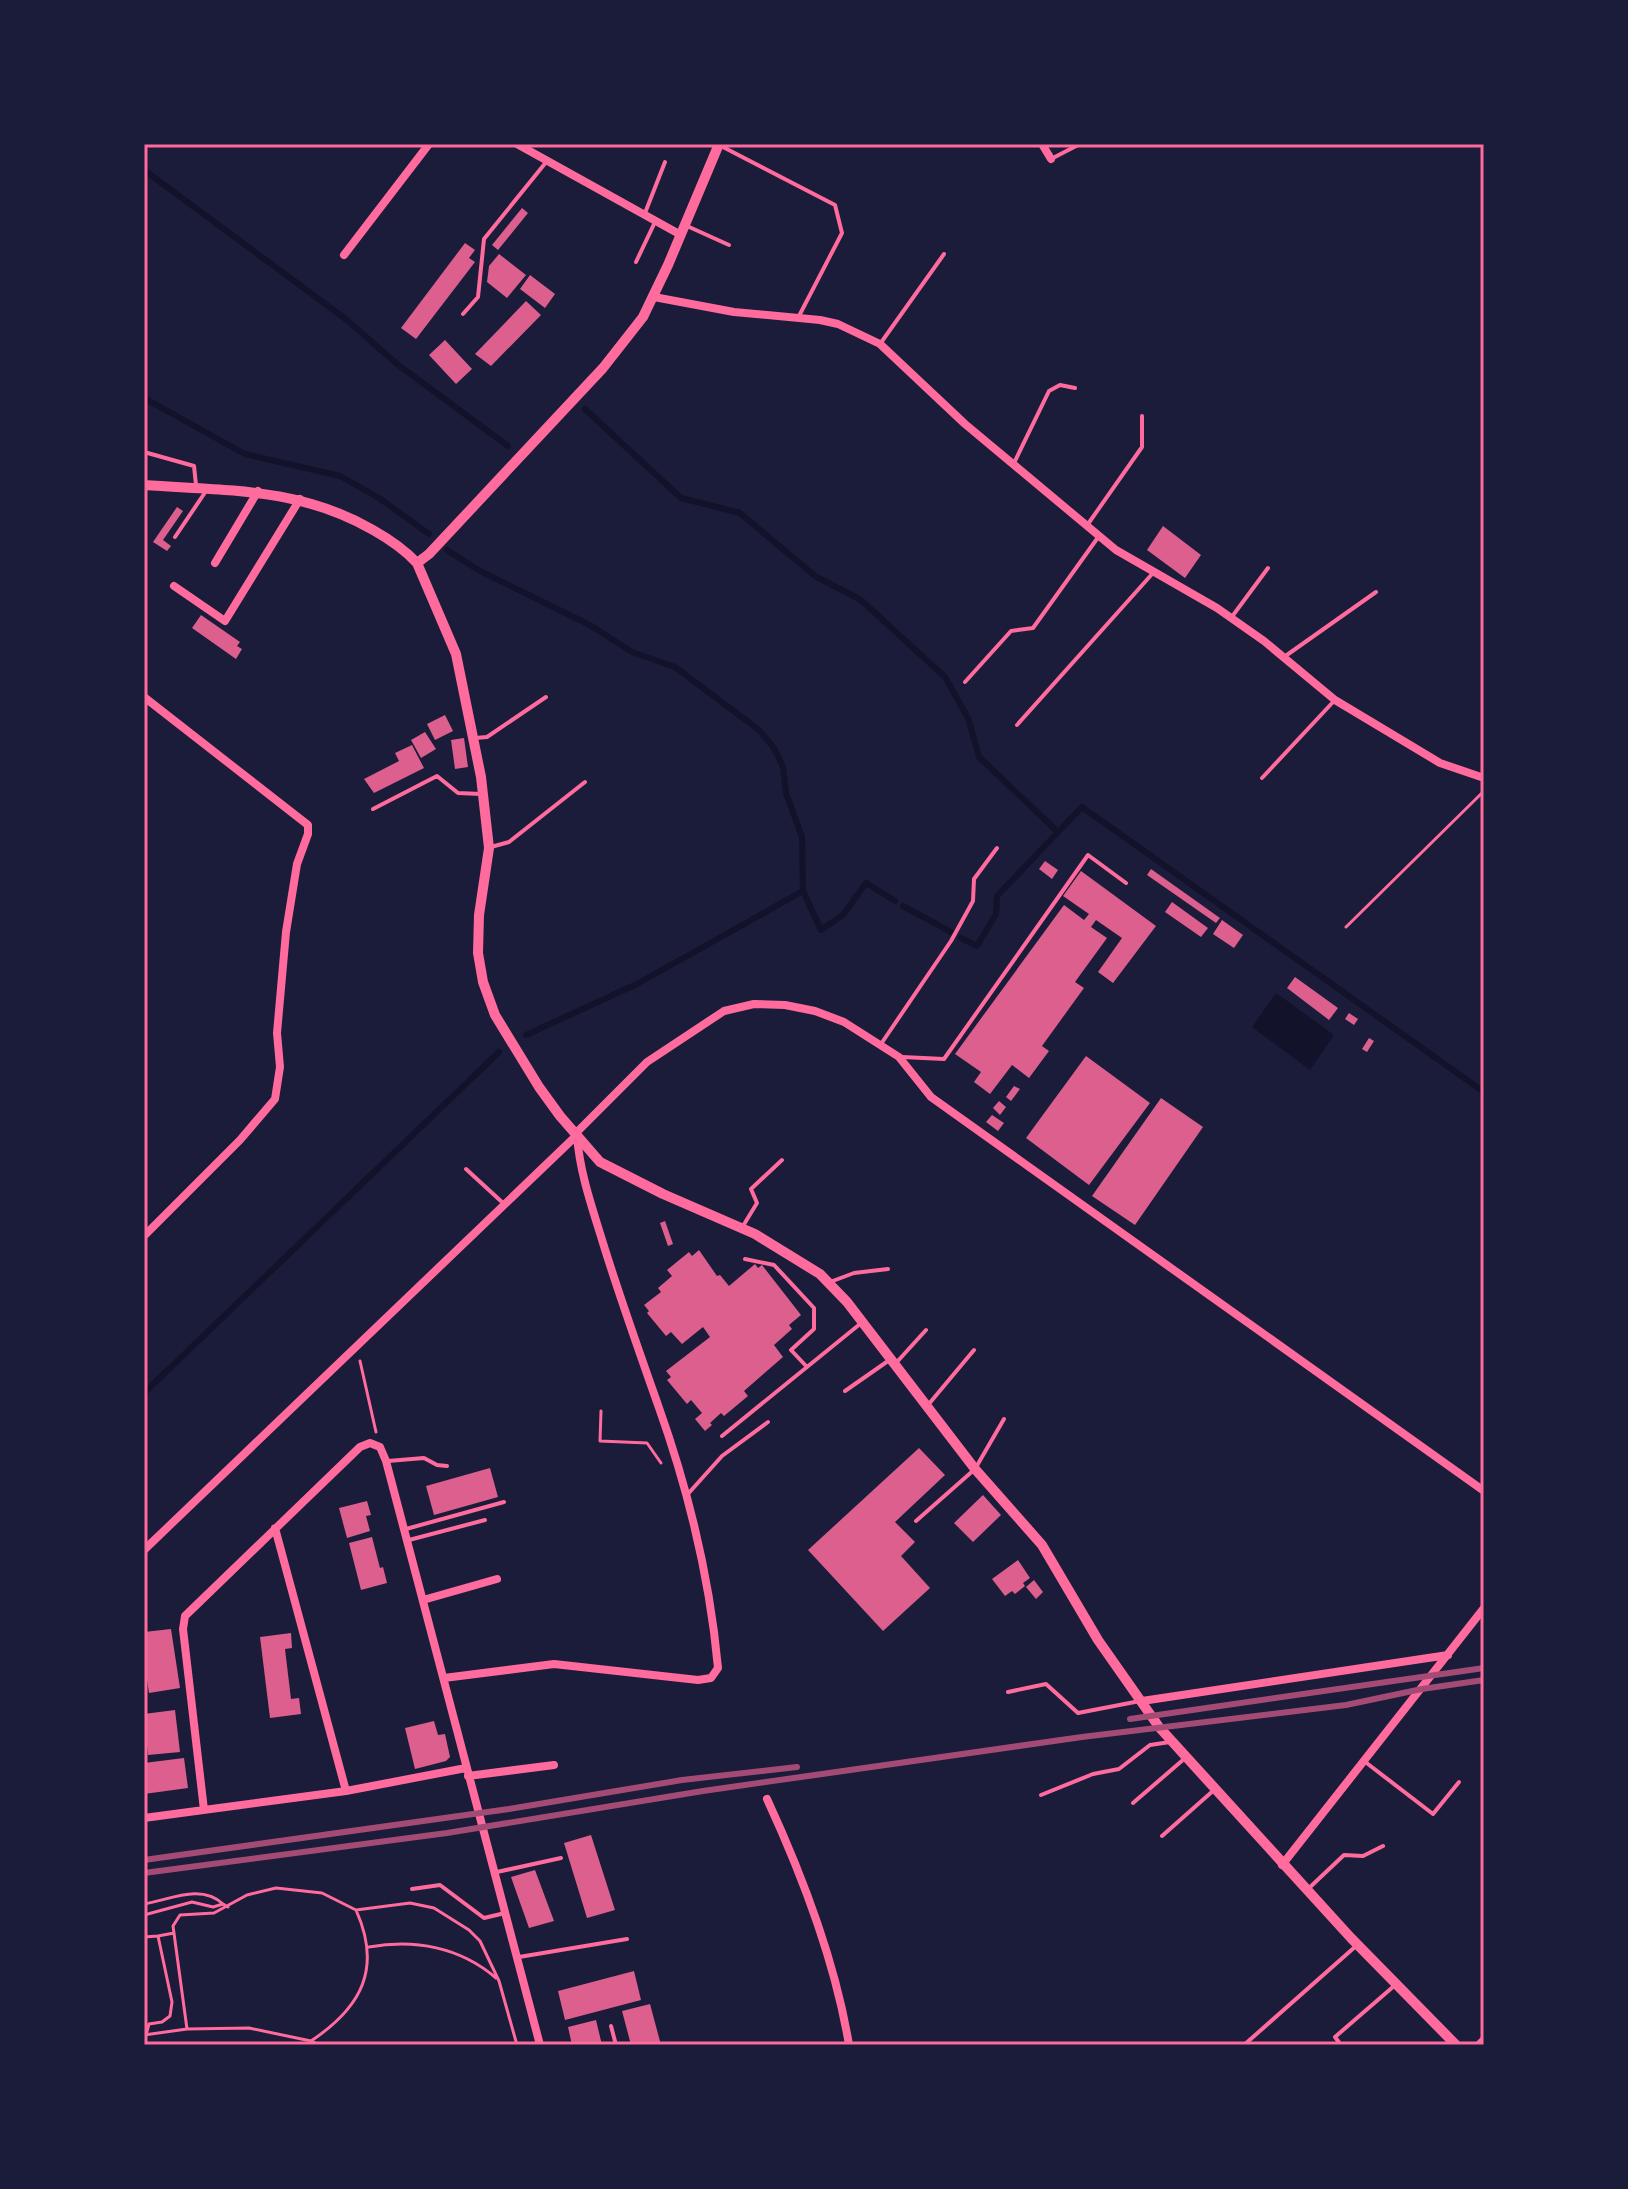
<svg xmlns="http://www.w3.org/2000/svg" width="1628" height="2189" viewBox="0 0 1628 2189" font-family="'Roboto Condensed',sans-serif">
<rect width="100%" height="100%" fill="#1b1b3a"/>
<path fill="#12122b" d="M1276,993L1334,1035L1310,1070L1252,1027Z"/>
<g fill="none" stroke-linecap="round" stroke-linejoin="round">
<path stroke="#12122b" stroke-width="6" d="M144,170L347,320L397,364L508,446
M144,398L245,454L340,476L379,498L429,534
M585,409L681,498L740,513L815,576L861,600L945,677L968,718L979,757L1058,832
M447,550L480,571L590,625L632,652L675,667L759,730L774,748L783,767L786,793L802,837L803,891L821,930L844,914L866,883L895,901
M903,906L951,932
M961,938L977,946L996,914L997,896L1082,807L1484,1092
M526,1035L637,984L803,891
M144,1393L499,1052"/>
</g>
<path fill="#dd5f8e" d="M522,208L528,213L498,250L492,245Z
M465,243L475,250L469,258L475,262L416,339L401,328Z
M499,254L526,275L507,298L487,282L489,266Z
M530,275L555,294L545,308L520,289Z
M526,301L541,315L491,366L475,354Z
M445,340L472,369L456,384L429,355Z
M177,507L183,511L163,540L171,546L167,551L153,542Z
M1163,526L1201,555L1185,578L1147,550Z
M201,615L240,642L237,646L242,649L236,659L192,628Z
M445,715L453,731L435,740L427,724Z
M425,732L436,749L421,758L411,740Z
M464,738L468,767L455,769L451,740Z
M412,745L424,768L374,793L364,779L399,761L395,753Z
M1045,861L1058,870L1052,879L1039,869Z
M1151,869L1220,918L1216,923L1147,875Z
M1081,871L1156,926L1113,983L1098,972L1122,938L1096,920L1091,927L1107,938L1075,982L1084,988L1042,1046L1049,1051L1029,1078L1012,1065L990,1094L974,1082L981,1072L955,1054L1064,905L1084,920L1089,914L1063,896Z
M1172,902L1208,928L1201,937L1165,912Z
M1222,920L1243,935L1234,948L1213,934Z
M1295,977L1338,1008L1329,1020L1287,988Z
M1349,1013L1358,1019L1354,1025L1345,1019Z
M1369,1038L1374,1041L1367,1052L1362,1049Z
M1086,1056L1150,1103L1089,1185L1026,1138Z
M1014,1086L1020,1089L1011,1101L1006,1097Z
M1161,1098L1203,1127L1135,1225L1092,1196Z
M999,1101L1006,1107L1000,1115L993,1108Z
M992,1115L1004,1123L998,1131L986,1122Z
M665,1221L673,1244L668,1246L660,1223Z
M699,1250L717,1276L720,1275L729,1286L755,1264L758,1268L762,1265L801,1315L789,1325L792,1329L774,1345L783,1357L744,1391L748,1396L724,1416L721,1413L710,1423L712,1425L705,1431L695,1419L702,1413L691,1400L687,1404L667,1380L671,1377L666,1371L710,1337L703,1327L682,1344L671,1332L666,1336L647,1313L649,1311L644,1305L661,1292L658,1288L672,1276L667,1270L689,1252L692,1256Z
M919,1448L945,1475L895,1522L915,1542L901,1556L930,1588L883,1631L808,1550Z
M490,1468L498,1497L434,1515L426,1486Z
M983,1495L1001,1515L973,1542L954,1523Z
M367,1501L371,1515L366,1516L370,1531L347,1538L339,1508Z
M372,1537L380,1568L383,1567L387,1583L361,1590L349,1543Z
M1018,1560L1030,1578L1023,1583L1025,1586L1015,1594L1012,1591L1005,1596L992,1579Z
M1034,1580L1043,1592L1036,1599L1026,1587Z
M171,1629L180,1688L149,1693L144,1659V1632Z
M291,1633L292,1648L285,1649L291,1699L299,1698L301,1714L270,1718L260,1637Z
M175,1710L180,1752L148,1755L144,1714Z
M434,1721L438,1735L445,1734L450,1757L446,1761L415,1769L405,1728Z
M184,1758L188,1788L144,1794V1763Z
M591,1835L615,1910L587,1918L564,1843Z
M535,1870L554,1921L529,1928L511,1877Z
M634,1971L641,2000L565,2020L558,1991Z
M650,2004L661,2045H631L622,2011Z
M596,2020L602,2045H572L568,2027Z"/>
<g fill="none" stroke-linecap="round" stroke-linejoin="round">
<path stroke="#ff6b9d" stroke-width="3" d="M1346,927L1484,791
M360,1361L376,1432
M601,1411L600,1441L647,1443L661,1463
M144,1904C169,1900 201,1883 223,1904
M144,1915L192,1902L213,1907L223,1904L228,1907
M158,1936L174,1933
M144,1937L158,1936L172,2002L170,2016L162,2022L149,2024L146,2035
M369,1947C415,1939 460,1947 496,1978
M187,2029L173,1926L180,1915L214,1913L247,1895L276,1888L322,1893L356,1910L410,1903L434,1908L469,1930L480,1941L499,1981L517,2045
M144,2035L187,2029L249,2028L311,2041L320,2045
M311,2041C362,2007 382,1968 356,1910"/>
<path stroke="#ff6b9d" stroke-width="4" d="M721,146L835,205L842,233L799,316
M1051,159L1080,144
M645,213L665,162
M687,226L729,245
M636,262L655,222
M463,314L478,297L484,239L547,161
M880,344L944,254
M144,452L194,466L196,485
M1014,463L1049,391L1060,385L1075,388
M1088,524L1142,447V416
M175,537L206,491
M1231,618L1268,568
M1284,657L1376,592
M965,682L1011,631L1033,628L1099,536
M1017,725L1153,573
M475,738L487,737L546,697
M1262,778L1334,701
M373,809L437,776L458,793L481,794
M491,847L509,842L585,782
M881,1044L951,941L973,901L974,879L997,848
M902,1057L944,1059L1088,855L1126,883
M466,1169L503,1203
M743,1226L757,1203L751,1189L782,1160
M745,1259L774,1265L814,1308V1329L791,1350L807,1367
M830,1282L854,1273L888,1269
M896,1363L926,1330
M845,1391L888,1361
M928,1405L974,1350
M722,1436L860,1324
M388,1461L424,1458L437,1465L447,1466
M687,1495L722,1456L768,1422
M916,1521L975,1469L1004,1419
M406,1529L504,1502
M409,1540L485,1520
M1008,1692L1046,1684L1078,1713L1140,1701
M1364,1761L1433,1814L1459,1782
M1041,1795L1093,1774L1119,1769L1150,1745L1170,1742
M1133,1803L1184,1759
M1162,1836L1214,1790
M497,1872L561,1858
M412,1889L440,1885L484,1918L505,1913
M1308,1889L1344,1855L1363,1856L1383,1846
M519,1957L627,1939
M611,2026L616,2045
M1244,2045L1356,1946
M1341,2045L1335,2037L1394,1986
M1476,2045L1484,2037"/>
<path stroke="#ff6b9d" stroke-width="8" d="M517,144L681,235
M1042,144L1051,159
M344,255L429,144
M654,297L734,312L820,320L838,324L880,344L965,424L1116,550L1217,608L1264,641L1335,700L1440,763L1484,778
M215,563L258,491
M174,586L225,621L300,499
M144,697L308,825V834L297,864L286,932L277,1033L280,1067L275,1099L240,1140L144,1236
M576,1133L647,1062L724,1011L754,1004L785,1005L815,1011L844,1022L899,1057L931,1097L1484,1491
M275,1528L346,1791
M144,1550L577,1135
M423,1600L497,1579
M444,1678L554,1664L698,1680L711,1678L718,1668C710,1580 688,1489 658,1405C639,1351 620,1298 603,1243C592,1207 580,1174 577,1136
M1142,1701L1448,1655
M468,1776L554,1765
M767,1799C803,1877 835,1960 849,2045
M204,1810L183,1629L185,1616L360,1447L370,1443L380,1447L386,1461L540,2045
M144,1818L346,1791L466,1768
M1282,1865L1484,1608"/>
<path stroke="#ff6b9d" stroke-width="10" d="M144,485C226,491 299,487 373,530C389,539 404,549 417,563L456,654L481,777L489,848L479,915L478,953L483,982L495,1015L539,1087L560,1116L600,1162L663,1194L755,1234L820,1274L847,1302L975,1469L1042,1545L1098,1640L1159,1727L1351,1938L1456,2045
M417,563L429,554L603,368L643,317L668,265L719,144"/>
<path stroke="#a44b75" stroke-width="6" d="M1130,1719L1484,1668
M144,1860L509,1809L682,1780L797,1767
M144,1873L447,1833L703,1791L1082,1737L1346,1705L1422,1689L1484,1680"/>
</g>
<rect width="1628" height="2189" fill="none" stroke="#1b1b3a" stroke-width="292"/>
<rect x="146" y="146" width="1336" height="1897" fill="none" stroke="#ff6b9d" stroke-width="3"/>
</svg>
